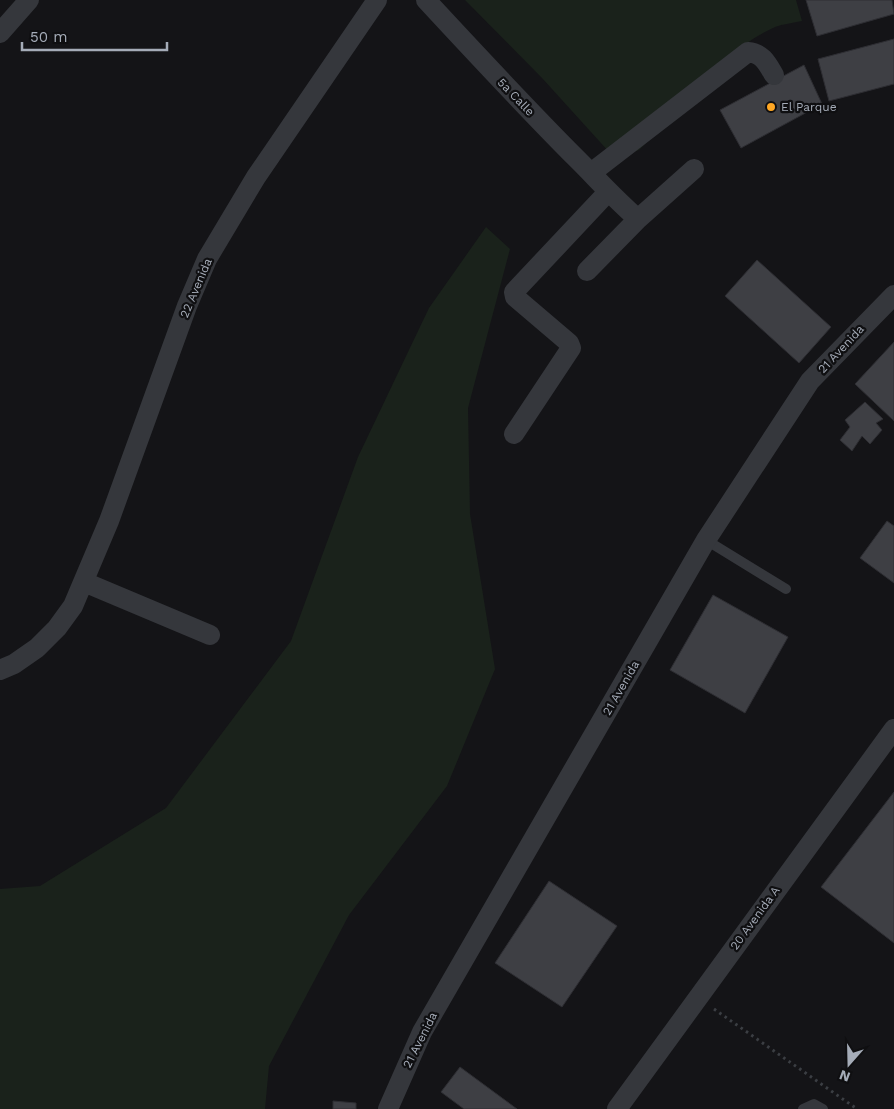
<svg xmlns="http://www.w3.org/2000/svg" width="894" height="1109" viewBox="0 0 894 1109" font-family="'Work Sans',sans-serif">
<rect width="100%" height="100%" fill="#141417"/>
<path fill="#1a221b" d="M465,0H796L802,21C793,23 783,24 775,27C719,52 682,109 639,150L625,155L610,153L542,78Z
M486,227L510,249L468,408L470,514L495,669L447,786L349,915L269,1066L265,1109H0V889L40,886L166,808L291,641L358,457L429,308Z"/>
<path fill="#3e3f44" stroke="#2e2e33" d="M806,0H892L894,14L817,36Z
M894,39V84L829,101L818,59Z
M804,65L822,104L741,148L720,110Z
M757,260L831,327L799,363L725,296Z
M894,342V421L855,384Z
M865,402L883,419L876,423L882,430L870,444L862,436L852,451L840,440L850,427L845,420Z
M887,521L894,526V583L860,558Z
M713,595L788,637L745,713L670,670Z
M894,792V943L821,887Z
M549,881L617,926L562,1007L495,963Z
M460,1067L517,1109H464L441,1092Z
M333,1101L356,1103V1109H333Z"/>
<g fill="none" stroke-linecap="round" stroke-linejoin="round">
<path stroke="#3b3e43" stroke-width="3" stroke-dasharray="2.5 4" stroke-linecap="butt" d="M714,1009L857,1109"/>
<path stroke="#35373c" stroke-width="10" d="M706,540L786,589
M803,1109L814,1104L823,1109"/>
<path stroke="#35373c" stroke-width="20" d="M426,0C476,54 526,108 578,160C598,180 616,200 638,219L587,271
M0,33L29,0
M591,173L748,52C762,53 767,63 774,75
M638,219L694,169
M514,434L571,348L569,343L515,297L514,292L607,193
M84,582L210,635
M0,670L14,664L37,648L57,628L73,606L109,521L187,306L207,259L256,177L377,0
M388,1109L422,1032L706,540L810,381L894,295
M617,1109L894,729"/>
</g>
<circle fill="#ffa724" stroke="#0f0f11" stroke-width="2" cx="771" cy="107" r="5"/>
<g text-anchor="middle" stroke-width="4.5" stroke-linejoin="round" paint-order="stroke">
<g font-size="12" fill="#a5acb8" stroke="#0f0f11">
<text transform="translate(516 97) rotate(46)" y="4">5a Calle</text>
<text transform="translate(196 288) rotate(-67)" y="4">22 Avenida</text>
<text transform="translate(841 349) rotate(-47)" y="4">21 Avenida</text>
<text transform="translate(621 688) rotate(-60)" y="4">21 Avenida</text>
<text transform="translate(755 918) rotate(-54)" y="4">20 Avenida A</text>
<text transform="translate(420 1040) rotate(-63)" y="4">21 Avenida</text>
</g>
<g font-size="12" fill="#a5acb8" stroke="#0f0f11" text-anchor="start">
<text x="781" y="111">El Parque</text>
</g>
</g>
<g transform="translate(849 1064) rotate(200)" stroke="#0f0f11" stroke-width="4" paint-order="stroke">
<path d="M0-4L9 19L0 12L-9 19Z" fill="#a5acb8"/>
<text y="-8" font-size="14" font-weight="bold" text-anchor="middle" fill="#a5acb8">N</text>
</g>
<path d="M22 42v8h145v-8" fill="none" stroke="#a5acb8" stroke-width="2.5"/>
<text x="30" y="42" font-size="15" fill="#a5acb8" stroke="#0f0f11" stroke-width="4" paint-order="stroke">50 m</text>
</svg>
